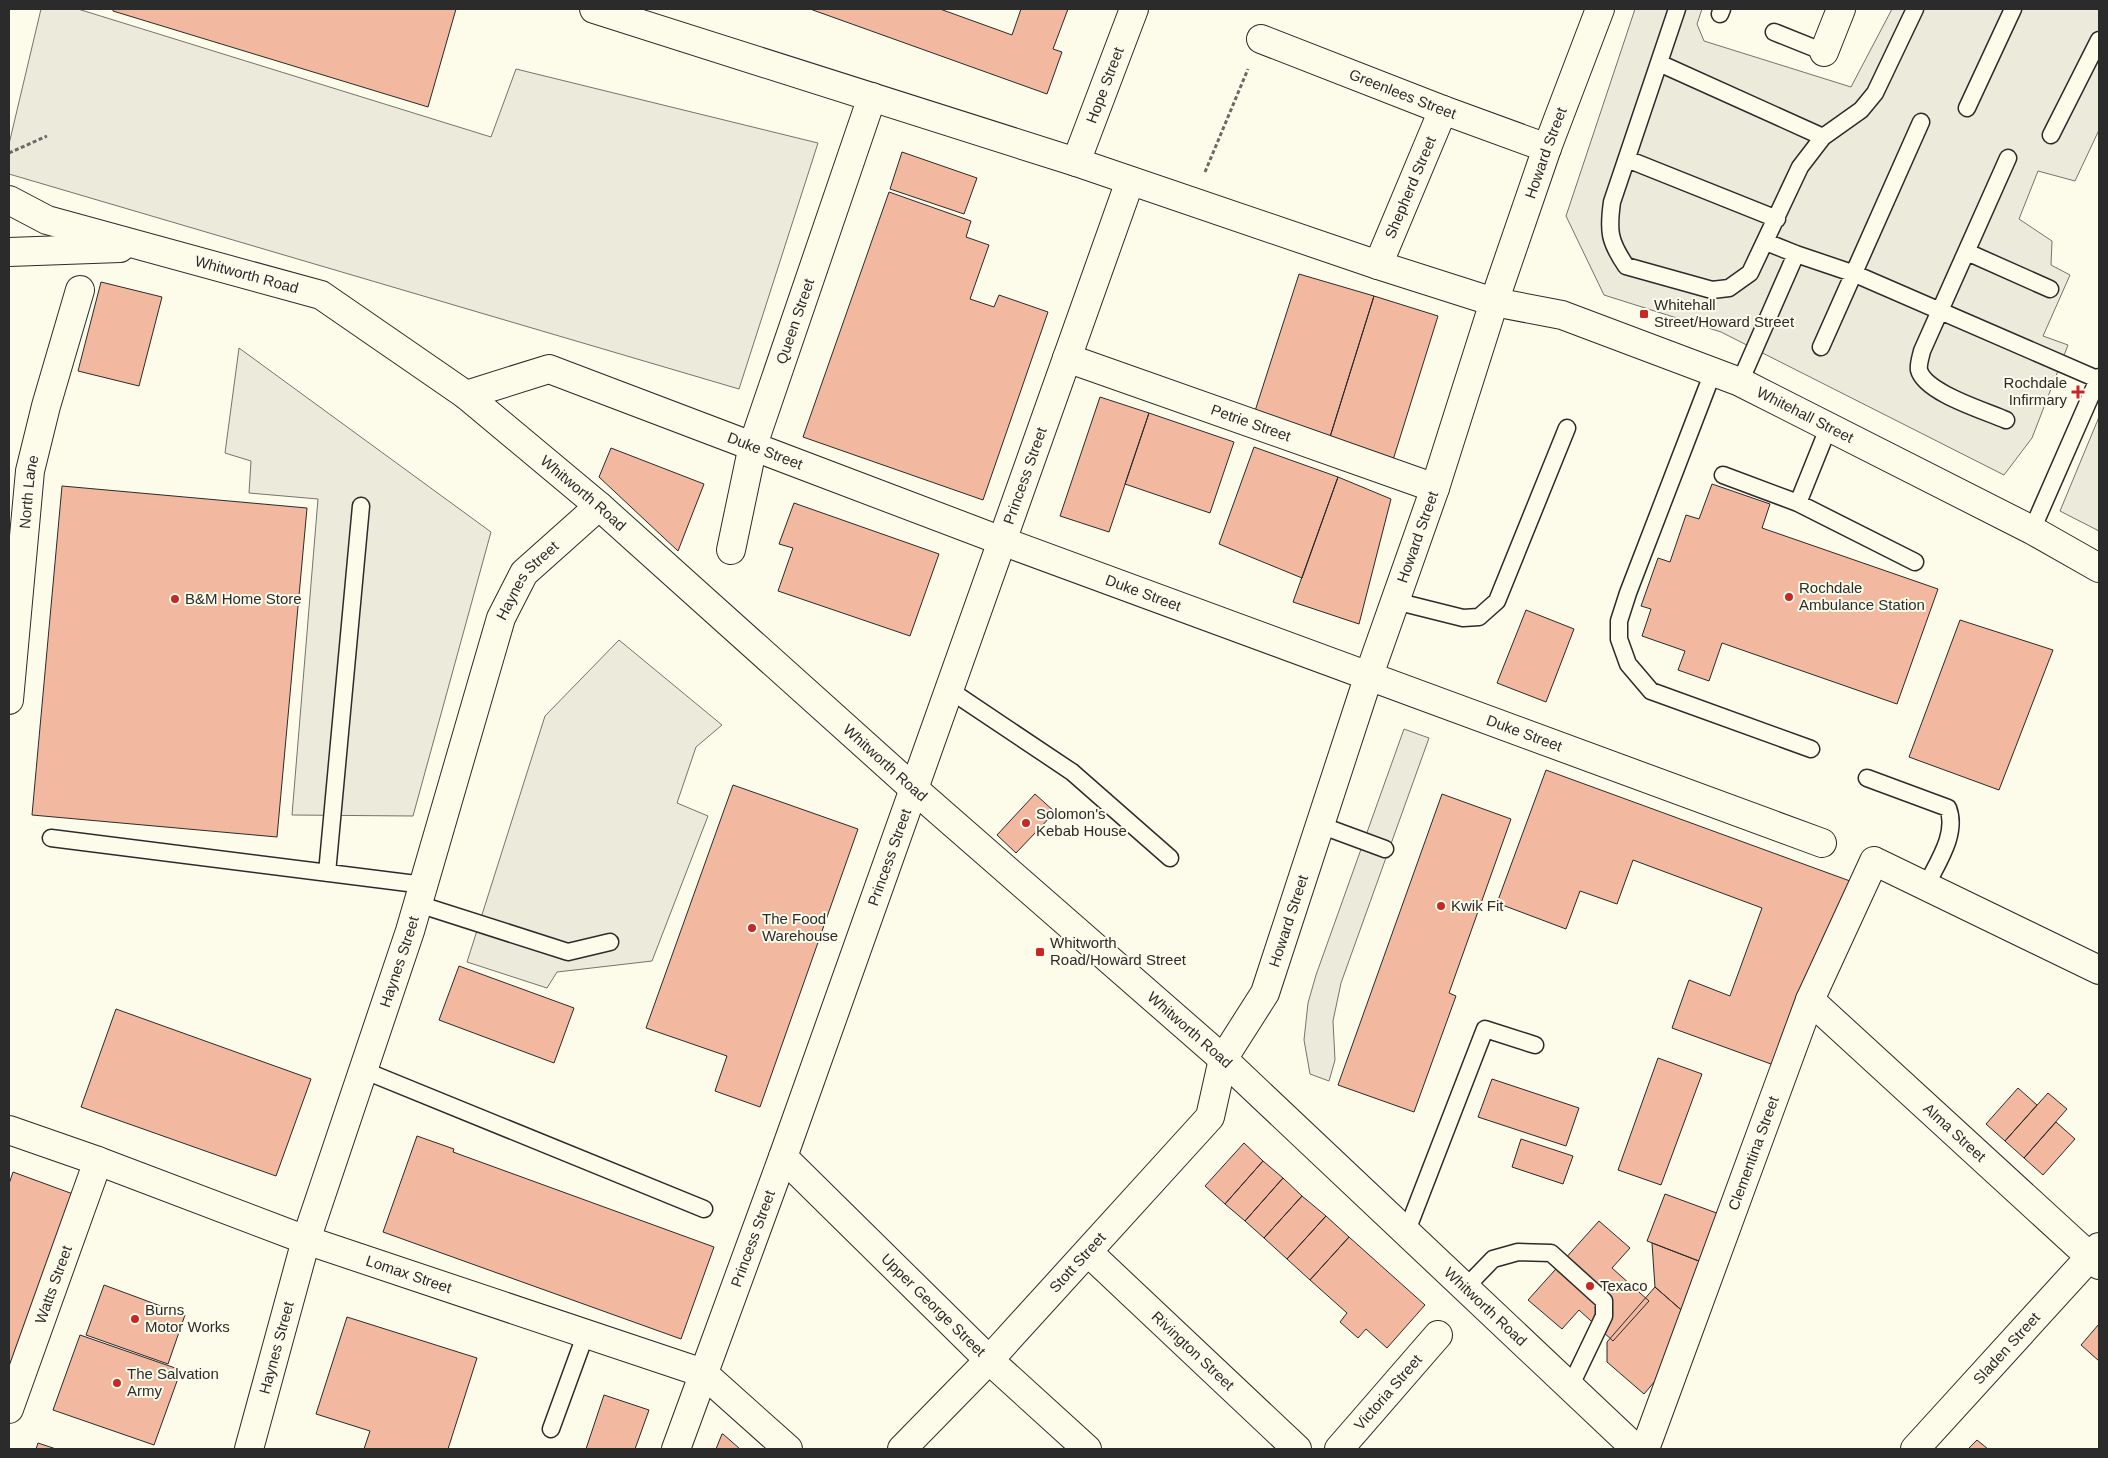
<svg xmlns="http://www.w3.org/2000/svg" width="2108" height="1458" viewBox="0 0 2108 1458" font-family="Arial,sans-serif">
<rect width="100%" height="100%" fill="#fdfbea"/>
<path fill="#eceadb" stroke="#74746e" d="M41,9H78L491,137L516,69L818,143L739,389L9,174V144Z
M1635,9H1702L1697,24L1704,41L1851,87L1892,9H2099V130L2075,181L2038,171L2019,219L2052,241L2051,265L2070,275L2043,336L2068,345L2032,438L2004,475L1721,332L1604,295L1566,216Z
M239,348L491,532L413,816L292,815L318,499L249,493L251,461L225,453Z
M2099,417V531L2060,511Z
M619,640L722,725L696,747L677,803L708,816L652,961L557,972L547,988L467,962L545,716Z
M1404,729L1429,738L1341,983L1333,1021L1335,1060L1329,1081L1310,1074L1304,1040L1308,1003L1316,975Z"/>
<path fill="#f2b8a0" stroke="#2b2b2b" d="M113,9H456L428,107L113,11Z
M810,9H940L1012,35L1021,9H1068L1053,49L1062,52L1047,94Z
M902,152L977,178L964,214L890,189Z
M889,192L971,221L966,237L989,245L970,299L994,307L999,295L1048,312L983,500L803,437Z
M1299,274L1374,296L1330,437L1255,411Z
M101,282L162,297L139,386L78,371Z
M1374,296L1438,316L1393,460L1330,437Z
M1100,397L1149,413L1109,532L1060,516Z
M1149,413L1234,442L1210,513L1125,484Z
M1254,447L1338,477L1302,578L1219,544Z
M611,448L704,484L678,551L599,477Z
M1338,477L1391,499L1359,624L1293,602Z
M1712,484L1770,504L1762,528L1938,589L1897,704L1722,643L1709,681L1678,670L1685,651L1642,636L1651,609L1641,606L1658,558L1670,562L1686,515L1699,519Z
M62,486L307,508L277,837L32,815Z
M794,503L939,554L910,636L778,591L793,548L779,544Z
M1526,610L1574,629L1546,702L1497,683Z
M1960,620L2053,650L1999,790L1909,757Z
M1546,770L1850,881L1782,1068L1672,1028L1689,980L1730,996L1762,908L1633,860L1617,904L1580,891L1566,929L1497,903Z
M733,785L858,829L760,1107L715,1091L727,1056L646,1028Z
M1035,794L1055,812L1016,853L997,835Z
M1442,794L1511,819L1449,993L1456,996L1414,1112L1338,1085Z
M459,966L574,1008L554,1063L439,1020Z
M116,1009L311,1079L276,1176L81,1107Z
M1658,1058L1702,1074L1661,1185L1618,1170Z
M1492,1079L1579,1108L1566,1146L1478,1117Z
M2018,1088L2037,1105L2005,1141L1986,1124Z
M2048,1093L2067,1109L2024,1158L2005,1141Z
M2056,1122L2075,1139L2043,1175L2024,1158Z
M417,1136L454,1149L453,1152L714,1247L681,1339L383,1232Z
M1521,1139L1573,1156L1563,1184L1512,1167Z
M1244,1143L1263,1161L1225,1204L1205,1186Z
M1263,1161L1283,1178L1245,1221L1225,1204Z
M13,1172L73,1194L9,1372V1184Z
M1283,1178L1302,1196L1264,1238L1245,1221Z
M1665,1194L1722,1215L1704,1263L1647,1241Z
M1302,1196L1326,1216L1287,1259L1264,1238Z
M1326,1216L1349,1237L1310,1280L1287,1259Z
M1599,1221L1630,1248L1612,1268L1649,1301L1613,1341L1579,1310L1562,1329L1528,1300Z
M1349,1237L1425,1305L1387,1348L1366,1329L1358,1338L1340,1322L1347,1313L1310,1280Z
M1652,1243L1704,1263L1687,1315L1655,1287Z
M104,1285L185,1315L168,1364L86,1335Z
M1655,1287L1687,1315L1656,1380L1644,1394L1607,1362V1342Z
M347,1317L477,1358L448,1449H364L370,1431L316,1414Z
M2099,1324V1361L2081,1345Z
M80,1335L181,1370L154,1445L53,1410Z
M604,1395L649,1410L635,1449H586Z
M722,1434H723L740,1449H716Z
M1977,1440L1988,1449H1968Z
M38,1443L56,1449H36Z"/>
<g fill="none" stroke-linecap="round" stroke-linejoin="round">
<defs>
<path id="service" d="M1677,9L1612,202C1608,231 1609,241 1626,266L1712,290L1729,288L1750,273L1800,167L1823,137L1861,110L1875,93L1915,9
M1720,14L1722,9
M1774,32L1824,52
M1659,63L1823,137
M1967,108L2013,9
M2051,135L2099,40
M1627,159L1777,219
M1766,242L1796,254
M1967,252L2050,289
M1821,347L1921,122
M1713,372L1628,593L1619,621V639L1628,664L1651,691L1811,749
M1740,382L1796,254L1855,274L2097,379
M2006,420C1986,411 1925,393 1919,370C1918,364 1921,356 1922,351L2008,158
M1723,475L1798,503L1915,562
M1798,503L1829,426
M2032,530L2099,377
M1395,601L1463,618L1479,617L1497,601L1567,428
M948,689L1072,772L1170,858
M1867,778L1948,808C1958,834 1937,863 1926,886
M1320,825L1385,849
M51,838L424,885
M327,873L361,506
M418,904L568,952L610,942
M363,1070L704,1209
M1406,1233L1485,1029L1535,1045
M1465,1288L1493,1259L1518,1252L1551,1253L1604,1301V1316L1570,1387
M551,1429L586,1333"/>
<g id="minor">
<path id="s1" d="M594,9L1076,162L1378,265L1494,302L1562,315L1740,382L2032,530L2099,568"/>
<path id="s2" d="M1261,39L1443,110L1547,148"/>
<path d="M1824,52L1841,9"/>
<path id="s3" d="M1076,162L1134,9"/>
<path id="s4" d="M1378,265L1443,110"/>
<path id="s5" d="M1067,358L1435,488"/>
<path id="s6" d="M466,395L549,369L1002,541L1822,843"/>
<path id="s7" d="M731,550L753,445L872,97"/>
<path id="s8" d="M9,700L30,471L46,406L80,290"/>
<path id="s9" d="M1810,1000L2099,1265"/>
<path id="s10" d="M9,1130L98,1161L306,1240L703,1373L788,1449"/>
<path id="s11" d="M783,1157L989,1360L1087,1449"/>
<path id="s12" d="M1088,1252L1297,1449"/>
<path id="s13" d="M9,1409L98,1161"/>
<path id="s14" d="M249,1449L306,1240L410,931L501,618L524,573L599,506"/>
<path id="s15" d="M676,1449L783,1157L1130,181"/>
<path id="s16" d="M902,1449L989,1360L1210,1117L1223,1059"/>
<path id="s17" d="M1339,1449L1438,1335"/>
<path id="s18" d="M1645,1449L1810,1000L1874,861L2099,970"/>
<path id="s19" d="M1915,1449L2099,1247"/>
</g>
<g id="tertiary">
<path id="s20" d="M1223,1059L1265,993L1369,675L1435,488L1494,302L1547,148L1600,9"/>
</g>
<g id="primary">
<path id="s21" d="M9,200L47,220L321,295L466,395L599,506L914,789L1223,1059L1636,1449"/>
<path d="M9,252L120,248"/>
</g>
</defs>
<use href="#service" stroke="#2b2b2b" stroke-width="19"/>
<use href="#minor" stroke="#2b2b2b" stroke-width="30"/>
<use href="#tertiary" stroke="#2b2b2b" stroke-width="30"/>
<use href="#primary" stroke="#2b2b2b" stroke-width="30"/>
<path stroke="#6a6964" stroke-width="3" stroke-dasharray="4 2.5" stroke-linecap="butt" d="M9,153L47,136
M1205,172L1248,69"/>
<use href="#service" stroke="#fdfbea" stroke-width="16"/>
<use href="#minor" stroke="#fdfbea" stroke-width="28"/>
<use href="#tertiary" stroke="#fdfbea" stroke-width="28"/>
<use href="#primary" stroke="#fdfbea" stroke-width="28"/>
</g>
<g fill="#c62828" stroke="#fdfbea" stroke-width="2">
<rect x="1639" y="309" width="10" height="10" rx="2.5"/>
<path d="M2075.5 384.5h5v5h5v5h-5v5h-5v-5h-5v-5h5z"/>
<circle cx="1789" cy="597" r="5"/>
<circle cx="175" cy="599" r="5"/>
<circle cx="1026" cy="823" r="5"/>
<circle cx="1441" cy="906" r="5"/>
<circle cx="752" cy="928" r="5"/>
<rect x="1035" y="947" width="10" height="10" rx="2.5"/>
<circle cx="1590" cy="1286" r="5"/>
<circle cx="135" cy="1319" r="5"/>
<circle cx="117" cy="1383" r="5"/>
</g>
<g text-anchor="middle" stroke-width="4" stroke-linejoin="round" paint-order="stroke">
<g font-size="15" fill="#2b2b2b" stroke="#fdfbea">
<text dy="5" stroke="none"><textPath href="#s3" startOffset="82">Hope Street</textPath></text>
<text dy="5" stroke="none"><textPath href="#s2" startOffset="152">Greenlees Street</textPath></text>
<text dy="5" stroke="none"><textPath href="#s20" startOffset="964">Howard Street</textPath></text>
<text dy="5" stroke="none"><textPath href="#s4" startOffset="84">Shepherd Street</textPath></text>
<text dy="5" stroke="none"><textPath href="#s21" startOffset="250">Whitworth Road</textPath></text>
<text dy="5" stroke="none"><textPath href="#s7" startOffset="238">Queen Street</textPath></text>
<text dy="5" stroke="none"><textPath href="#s1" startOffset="1279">Whitehall Street</textPath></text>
<text dy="5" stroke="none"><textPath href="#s5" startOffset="195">Petrie Street</textPath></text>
<text dy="5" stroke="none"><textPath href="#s6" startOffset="318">Duke Street</textPath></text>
<text dy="5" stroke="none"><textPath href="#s15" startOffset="1034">Princess Street</textPath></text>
<text dy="5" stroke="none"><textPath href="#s8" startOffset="209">North Lane</textPath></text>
<text dy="5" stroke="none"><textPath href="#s21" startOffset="656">Whitworth Road</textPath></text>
<text dy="5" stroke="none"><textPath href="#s20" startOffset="559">Howard Street</textPath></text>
<text dy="5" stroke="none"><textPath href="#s14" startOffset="915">Haynes Street</textPath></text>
<text dy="5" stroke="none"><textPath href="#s6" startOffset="722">Duke Street</textPath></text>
<text dy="5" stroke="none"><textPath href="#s6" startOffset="1128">Duke Street</textPath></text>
<text dy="5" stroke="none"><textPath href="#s21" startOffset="1061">Whitworth Road</textPath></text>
<text dy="5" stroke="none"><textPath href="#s15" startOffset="629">Princess Street</textPath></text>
<text dy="5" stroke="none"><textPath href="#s20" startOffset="154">Howard Street</textPath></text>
<text dy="5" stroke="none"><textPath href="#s14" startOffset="510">Haynes Street</textPath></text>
<text dy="5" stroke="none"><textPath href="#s21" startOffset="1466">Whitworth Road</textPath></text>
<text dy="5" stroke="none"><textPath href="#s9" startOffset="196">Alma Street</textPath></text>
<text dy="5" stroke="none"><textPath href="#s18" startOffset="315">Clementina Street</textPath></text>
<text dy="5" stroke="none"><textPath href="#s15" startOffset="224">Princess Street</textPath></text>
<text dy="5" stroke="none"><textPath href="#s16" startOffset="256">Stott Street</textPath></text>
<text dy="5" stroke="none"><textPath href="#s10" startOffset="425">Lomax Street</textPath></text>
<text dy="5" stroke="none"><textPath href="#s13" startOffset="132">Watts Street</textPath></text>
<text dy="5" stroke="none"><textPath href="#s11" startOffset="211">Upper George Street</textPath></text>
<text dy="5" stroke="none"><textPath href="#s21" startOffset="1871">Whitworth Road</textPath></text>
<text dy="5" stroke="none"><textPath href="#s14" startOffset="105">Haynes Street</textPath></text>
<text dy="5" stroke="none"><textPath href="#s19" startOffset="136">Sladen Street</textPath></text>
<text dy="5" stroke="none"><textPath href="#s12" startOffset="144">Rivington Street</textPath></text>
<text dy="5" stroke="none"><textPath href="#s17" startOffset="75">Victoria Street</textPath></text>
</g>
<g font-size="15" fill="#2b2b2b" stroke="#fdfbea" text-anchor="start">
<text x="1654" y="310">Whitehall<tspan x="1654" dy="17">Street/Howard Street</tspan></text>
<text x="2067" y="388" text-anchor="end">Rochdale<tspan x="2067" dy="17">Infirmary</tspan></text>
<text x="1799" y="593">Rochdale<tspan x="1799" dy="17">Ambulance Station</tspan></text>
<text x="185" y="604">B&amp;M Home Store</text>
<text x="1036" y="819">Solomon's<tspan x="1036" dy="17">Kebab House</tspan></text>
<text x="1451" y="911">Kwik Fit</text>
<text x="762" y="924">The Food<tspan x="762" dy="17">Warehouse</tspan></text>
<text x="1050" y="948">Whitworth<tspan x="1050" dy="17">Road/Howard Street</tspan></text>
<text x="1600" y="1291">Texaco</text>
<text x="145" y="1315">Burns<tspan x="145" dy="17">Motor Works</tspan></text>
<text x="127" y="1379">The Salvation<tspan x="127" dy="17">Army</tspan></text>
</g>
</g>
<rect width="2108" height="1458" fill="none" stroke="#2b2b2b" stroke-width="20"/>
</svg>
